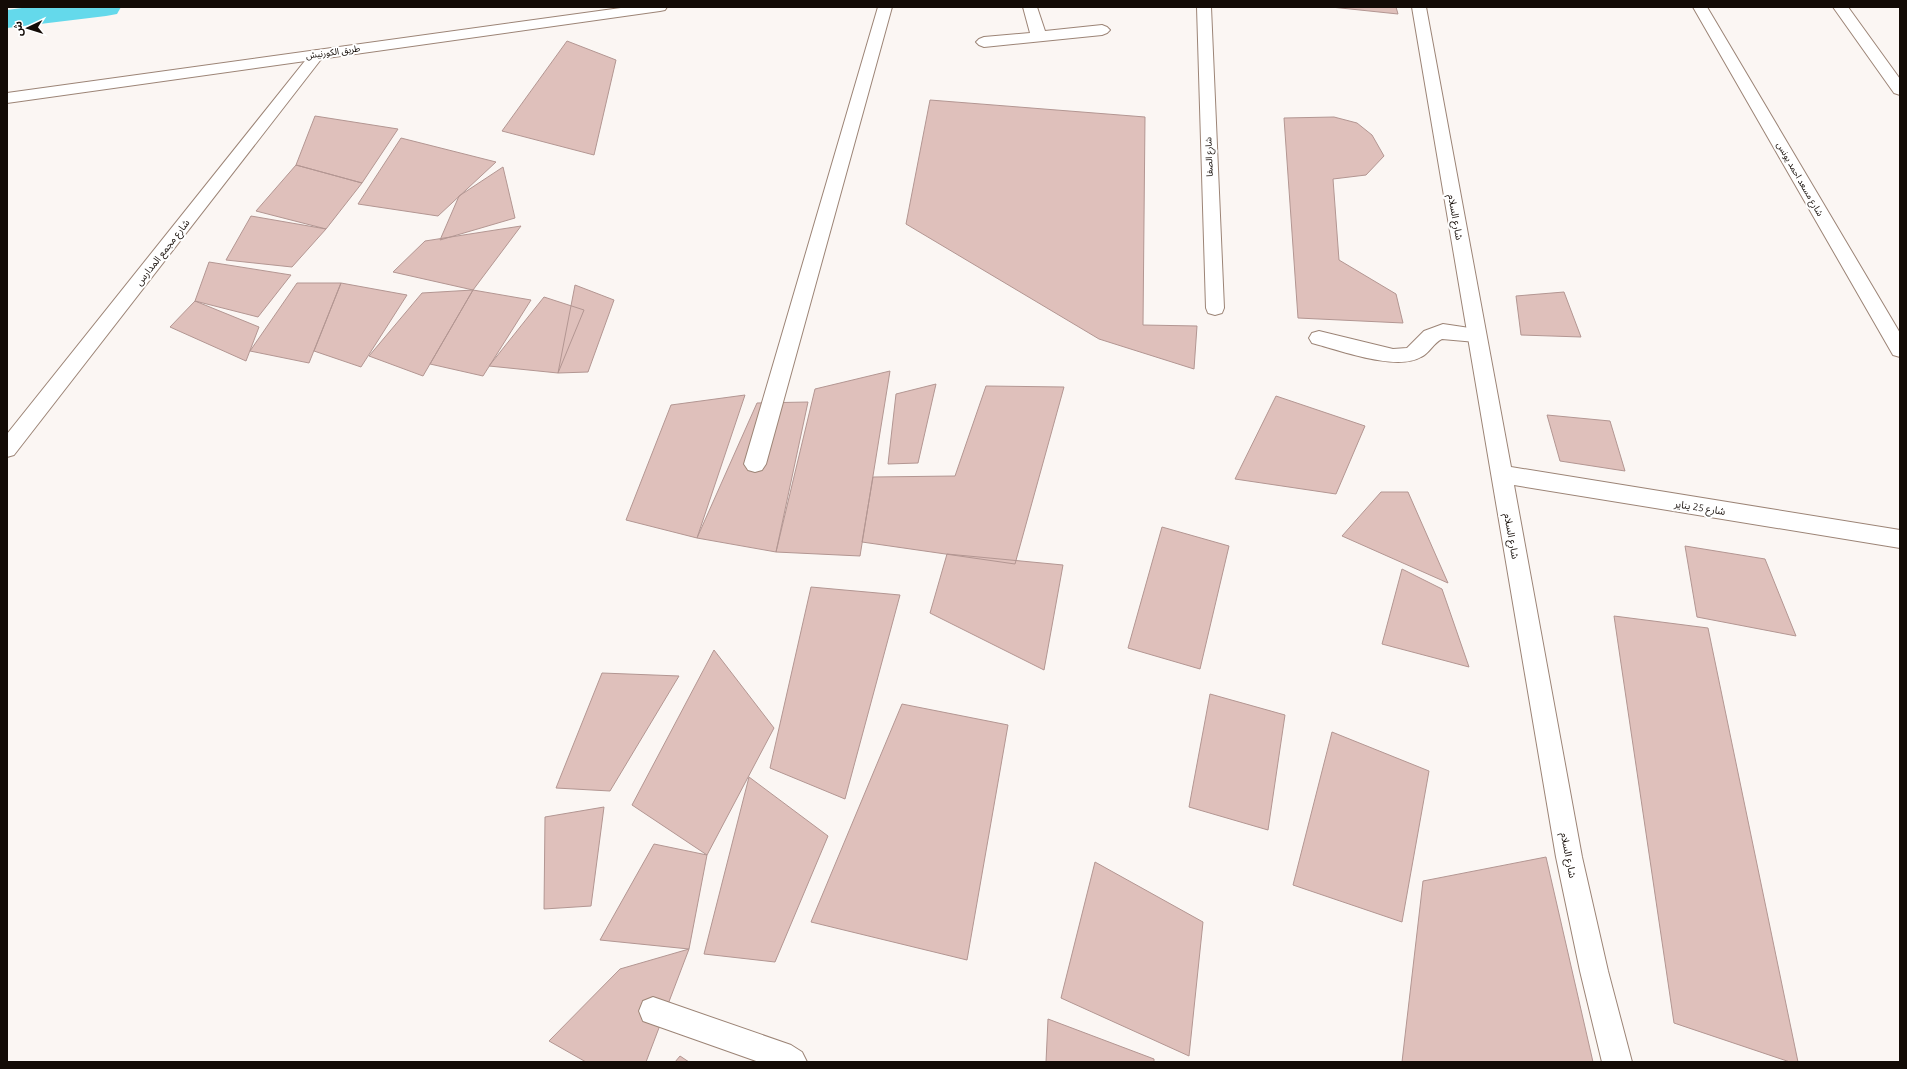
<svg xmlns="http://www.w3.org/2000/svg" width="1907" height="1069" viewBox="0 0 1907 1069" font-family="Ubuntu,'Noto Sans Arabic',sans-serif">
<rect width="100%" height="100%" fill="#fbf6f3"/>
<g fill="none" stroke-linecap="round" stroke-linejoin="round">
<path fill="#64d9eb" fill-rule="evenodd" d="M29,7H121L117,14L106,16L7,28V10Z"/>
</g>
<path fill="#dfc0bb" stroke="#b39692" d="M1331,7H1396L1398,14Z
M567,41L616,60L594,155L502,131Z
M930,100L1145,117L1143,325L1197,326L1194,369L1099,339L906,224Z
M315,116L398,129L362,183L296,165Z
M1334,117L1357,123L1372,135L1384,156L1366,175L1333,179L1339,260L1396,294L1403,323L1298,318L1284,118Z
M401,138L496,162L438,216L358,204Z
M296,165L362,183L326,229L256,211Z
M503,167L515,218L440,240L459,196Z
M251,216L326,229L292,267L226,260Z
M521,226L473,290L393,272L425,241Z
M209,262L291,275L258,317L195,301Z
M297,283H341L309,363L250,351Z
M341,283L407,295L361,367L314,351Z
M575,285L614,300L588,372L558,373Z
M473,290L423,376L369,356L422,293Z
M473,290L531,300L483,376L430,364Z
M1564,292L1581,337L1521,335L1516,296Z
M544,297L584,310L558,373L489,366Z
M195,301L259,327L246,361L170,327Z
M890,371L860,556L776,552L815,389Z
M936,384L918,463L888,464L896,394Z
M986,386L1064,387L1015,564L862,542L873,477L955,476Z
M745,395L697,538L626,520L671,405Z
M1276,396L1365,426L1336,494L1235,479Z
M808,402L776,552L697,538L757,403Z
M1547,415L1610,421L1625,471L1560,461Z
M1381,492H1408L1448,583L1342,536Z
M1162,527L1229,546L1200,669L1128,648Z
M1685,546L1765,559L1796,636L1697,617Z
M947,554L1063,565L1044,670L930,613Z
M1402,569L1442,589L1469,667L1382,644Z
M811,587L900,595L845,799L770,768Z
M1614,616L1708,628L1798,1062H1790L1674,1023Z
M714,650L774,728L707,855L632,805Z
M602,673L679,676L610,791L556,788Z
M1210,694L1285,715L1268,830L1189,807Z
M902,704L1008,725L967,960L811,922Z
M1332,732L1429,771L1402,922L1293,885Z
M749,777L828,836L775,962L704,954Z
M604,807L591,906L544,909L545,817Z
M654,844L707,855L689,949L600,940Z
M1546,857L1593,1062H1402L1423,881Z
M1095,862L1203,922L1189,1056L1061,998Z
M689,949L646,1062H586L549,1041L620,969Z
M1048,1019L1154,1059V1062H1046Z
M680,1056L689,1062H675Z"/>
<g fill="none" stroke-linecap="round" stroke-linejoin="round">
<defs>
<path id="lane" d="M878,7H892L766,464L762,470L755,472L748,470L744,464Z
M1023,7H1037L1045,31L1102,25L1107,27L1110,30L1107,33L1102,35L984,47L979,45L976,42L979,39L984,37L1030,33Z
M317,50L322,52L325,55L322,58L14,455L7,457V434L312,52Z
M1443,324L1483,330L1486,335L1483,340L1476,342L1442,339C1433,343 1430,353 1421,357C1398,371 1345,352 1319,345L1312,343L1309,338L1312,333L1319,331L1393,349L1407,348L1424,331Z"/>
<path id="street" d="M1197,7H1211L1224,308L1222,313L1215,315L1208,313L1206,308Z
M1412,7H1426L1511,467L1900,530V548L1514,485L1582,857L1608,971L1632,1062H1602L1580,971L1556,857Z
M1693,7H1707L1900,333V357L1893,355Z
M1833,7H1848L1900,79V95L1894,93Z
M653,997L791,1045L802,1052L807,1062H759L643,1021L639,1011L643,1001Z"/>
<path id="secondary" d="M628,7H667L665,10L660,11L7,103V93Z"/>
</defs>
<use href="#lane" stroke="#9c8476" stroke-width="2"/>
<use href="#street" stroke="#9c8476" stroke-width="2"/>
<use href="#secondary" stroke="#9c8476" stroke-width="2"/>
<use href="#lane" fill="#fff" fill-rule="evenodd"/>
<use href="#street" fill="#fff" fill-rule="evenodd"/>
<use href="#secondary" fill="#fff" fill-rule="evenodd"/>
</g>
<g text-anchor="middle" stroke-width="4" stroke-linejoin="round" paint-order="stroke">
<g font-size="9" fill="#130b06" stroke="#fff">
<text transform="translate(333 52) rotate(-8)" y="3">طريق الكورنيش</text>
<text transform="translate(1209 157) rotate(-92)" y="3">شارع الصفا</text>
<text transform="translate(1800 179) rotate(60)" y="3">شارع مسعد احمد يونس</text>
</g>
<g font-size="10" fill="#130b06" stroke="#fff">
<text transform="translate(1456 217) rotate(80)" y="4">شارع السلام</text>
<text transform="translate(162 252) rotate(-52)" y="4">شارع مجمع المدارس</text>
<text transform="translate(1700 507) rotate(9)" y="4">شارع 25 يناير</text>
<text transform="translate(1512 536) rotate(80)" y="4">شارع السلام</text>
<text transform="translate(1569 855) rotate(79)" y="4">شارع السلام</text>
</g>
</g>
<rect width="1907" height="1069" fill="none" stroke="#130b06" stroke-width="16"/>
<g transform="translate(28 28) rotate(266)" stroke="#ffffff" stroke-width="3" paint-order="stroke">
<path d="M0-3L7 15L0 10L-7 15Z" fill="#130b06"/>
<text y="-6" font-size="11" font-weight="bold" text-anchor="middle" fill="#130b06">ش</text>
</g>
</svg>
